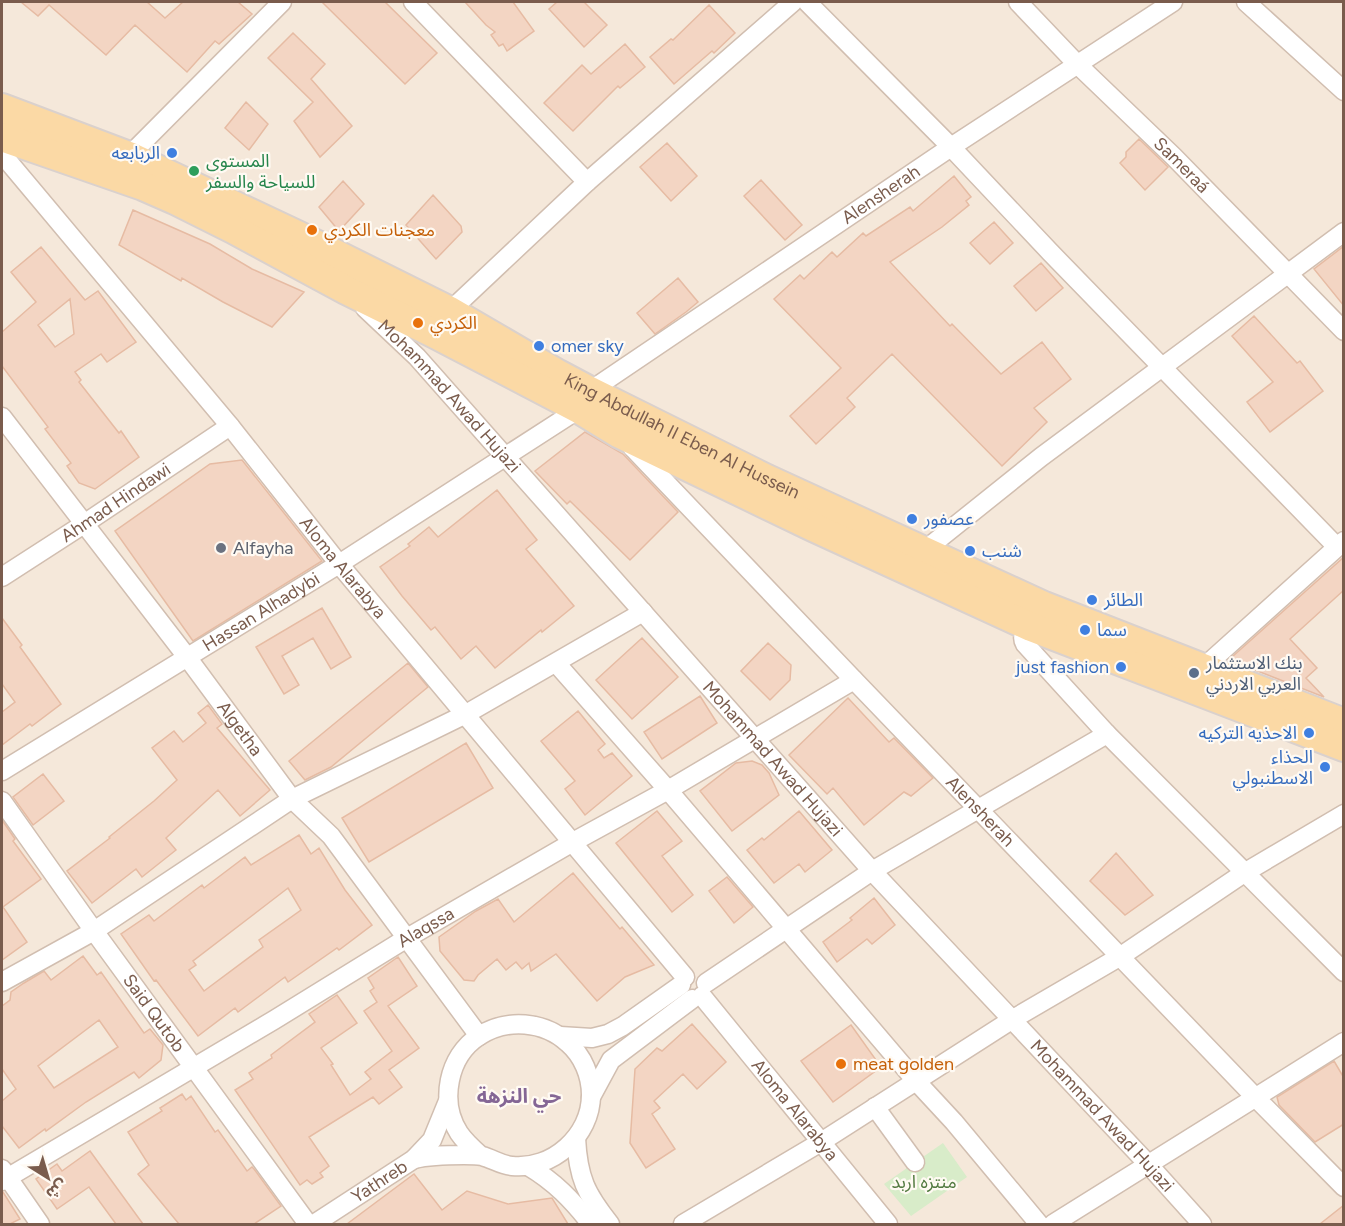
<svg xmlns="http://www.w3.org/2000/svg" width="1345" height="1226" viewBox="0 0 1345 1226" font-family="Figtree,'Noto Sans Arabic',sans-serif">
<rect width="100%" height="100%" fill="#fdf6ec"/>
<path fill="#f5e8da" d="M2,2H1343V1224H2Z"/>
<path fill="#d8ecc9" d="M943,1143L967,1177L911,1216L884,1184Z"/>
<path fill="#f3d5c3" stroke="#e6bba3" stroke-width="1.5" fill-rule="evenodd" d="M21,2H147L165,18L183,2H238L252,14L219,44L215,41L187,72L135,25L106,55L49,5L38,16Z
M322,2H385L437,53L405,84Z
M465,2H513L534,31L507,51L503,44L499,46L491,35L495,32L486,25Z
M557,2H584L607,25L584,47L549,9Z
M709,5L735,33L714,53L712,51L674,84L650,57L671,39L673,40Z
M293,33L325,64L311,79L352,126L320,157L294,121L313,102L268,58Z
M625,44L645,67L620,88L618,86L573,131L544,103L582,65L591,74Z
M246,102L268,124L249,150L225,128Z
M1139,139L1168,167L1145,190L1120,163L1126,157V152Z
M667,143L697,176L671,201L640,167Z
M954,176L971,197L966,201L969,205L942,227L890,262L950,326L952,324L1001,374L1042,342L1071,379L1034,408L1047,422L1002,466L892,354L847,398L855,407L816,444L790,416L841,368L774,299L800,275L804,279L832,252L837,257L863,233L866,236L910,207L913,211Z
M761,180L802,225L785,240L744,196Z
M343,181L364,204L339,231L319,207Z
M433,195L461,226L462,232L436,259L406,225Z
M133,210L210,244L252,269L304,292L272,327L223,302L182,278L181,281L119,245Z
M994,222L1013,243L990,264L970,243Z
M1344,246V306L1314,269Z
M41,247L85,300L98,291L136,342L107,362L101,354L75,372L81,380L79,382L119,433L121,431L139,457L95,489L79,483L67,466L71,463L45,429L48,427L2,366V332L36,302L11,272ZM70,299L74,334L55,347L38,325Z
M1041,263L1063,288L1036,311L1014,286Z
M678,278L698,302L686,312L655,334L637,313Z
M1254,316L1297,363L1300,361L1323,391L1270,432L1247,402L1273,382L1232,336Z
M585,432L623,454L678,512L630,560L570,501L567,504L535,471Z
M242,460L322,561L193,641L115,531L210,464Z
M497,490L537,540L526,549L574,606L542,632L541,630L495,668L476,646L461,659L435,627L431,630L402,596L380,567L410,546L408,544L429,527L438,537Z
M1344,557V590L1290,639L1317,668L1306,678L1324,697L1232,661V657Z
M322,608L351,657L331,669L313,638L282,656L299,685L284,694L256,647Z
M2,618L22,645L20,647L61,704L32,726L30,724L2,745V712L15,702L2,684Z
M642,638L678,677L632,719L596,680Z
M768,643L791,665L790,680L770,700L741,671Z
M408,663L428,687L331,767L305,780L289,761Z
M700,696L717,723L662,759L644,732Z
M848,698L889,742L894,738L933,778L911,796L904,792L864,825L833,788L827,794L789,755Z
M208,705L222,724L217,728L270,790L240,816L218,790L166,838L176,850L142,877L136,869L92,903L67,871L110,838L109,837L154,801L177,780L152,748L174,731L183,742L206,723L198,713Z
M578,711L605,744L598,750L604,758L612,753L632,776L585,815L565,789L575,781L541,741Z
M466,743L493,788L369,862L342,818Z
M752,761L762,765L769,773L779,795L732,831L700,791L736,763Z
M43,774L64,801L33,825L13,797Z
M657,811L682,841L662,856L693,895L672,912L616,843Z
M799,811L832,850L805,872L799,864L774,883L747,850L762,838L764,840Z
M2,820L15,839L13,841L41,879L3,907L27,942L2,960Z
M299,835L311,854L319,848L345,890L372,925L339,950L337,948L288,982L285,977L238,1012L235,1008L198,1036L156,980L154,981L121,934L149,915L154,921L202,885L204,888L245,857L251,865ZM288,888L301,910L259,940L263,947L204,991L189,970L196,965L193,961Z
M1116,853L1153,895L1125,915L1090,881Z
M573,873L620,929L622,927L654,965L625,977L597,1001L556,954L531,971L529,963L522,969L516,962L506,970L497,959L478,975L474,981L464,980L440,951L439,937L476,911L498,899L514,922Z
M727,877L753,907L734,923L709,891Z
M874,898L895,925L872,944L867,939L837,962L823,942L852,920L850,918Z
M83,956L97,975L101,972L144,1033L150,1029L163,1045L161,1060L139,1078L134,1072L86,1102L46,1131L45,1129L19,1148L2,1126V1101L16,1089L2,1069V1006L10,1000L11,992L24,983L44,971L51,980ZM99,1020L118,1047L54,1088L38,1066Z
M398,957L417,986L388,1006L419,1048L389,1070L402,1087L379,1104L373,1097L309,1137L329,1166L320,1173L323,1177L312,1184L307,1180L300,1185L235,1090L253,1079L249,1073L272,1058L271,1055L315,1022L309,1014L337,995L357,1023L321,1048L333,1064L331,1065L350,1095L371,1079L365,1072L392,1051L364,1011L377,1002L370,991L374,988L368,978Z
M692,1024L726,1062L697,1089L683,1074L654,1101L660,1108L652,1114L675,1149L646,1168L630,1143L635,1069L657,1048L662,1051Z
M851,1025L881,1067L833,1102L801,1061Z
M1334,1061L1344,1078V1124L1315,1142L1279,1105L1277,1097Z
M182,1094L186,1100L191,1096L215,1132L218,1130L247,1171L252,1167L254,1169L281,1206L254,1224H179L138,1174L149,1165L128,1132L162,1111L160,1108Z
M90,1151L143,1224H116L89,1187L57,1209L36,1179L57,1164L62,1171Z
M414,1174L442,1210L467,1191L508,1204L552,1198L568,1224H347Z
M2,1192H3L20,1219L10,1224H2Z
M1344,1205V1224H1320Z"/>
<g fill="none" stroke-linecap="round" stroke-linejoin="round">
<defs>
<g id="street">
<path d="M413,2L587,182"/>
<path d="M807,2L951,147L1050,252L1337,547"/>
<path id="s1" d="M1018,2L1077,64L1174,157L1344,331"/>
<path d="M1246,2L1344,91"/>
<path id="s2" d="M2,154L230,426L339,564L685,977"/>
<path d="M129,156L282,2"/>
<path id="s3" d="M365,308L417,357L872,871L1148,1164L1202,1224"/>
<path d="M444,319L450,311L587,182L793,2"/>
<path id="s4" d="M590,391L951,147L1173,2"/>
<path id="s5" d="M2,417L187,657L292,799L331,836L479,1036"/>
<path id="s6" d="M632,447L854,680L1255,1097L1344,1187"/>
<path d="M925,550L1041,457L1344,232"/>
<path id="s7" d="M2,577L84,524L230,426"/>
<path d="M1031,627C1024,631 1021,637 1025,644L1107,734L1344,972"/>
<path d="M556,663L668,790L916,1081L954,1122L1039,1224"/>
<path d="M1199,673L1203,668L1344,541"/>
<path id="s8" d="M2,771L339,564L579,409"/>
<path id="s9" d="M2,801L94,931L308,1224"/>
<path d="M2,982L94,931L292,799L466,714L643,612"/>
<path d="M706,983L872,871L1107,734"/>
<path id="s10" d="M702,996L888,1224"/>
<path d="M560,1036L592,1038L608,1034L623,1026L681,985"/>
<path d="M591,1097L611,1060L692,999"/>
<path d="M875,1107L915,1162"/>
<path d="M576,1138C578,1178 586,1194 610,1224"/>
<path d="M414,1159C431,1155 447,1155 464,1155C470,1155 477,1155 482,1156C493,1159 501,1165 512,1166C552,1170 591,1136 591,1095C591,1076 583,1056 568,1043C544,1021 507,1018 479,1036C448,1056 439,1102 459,1133C465,1142 473,1149 481,1156"/>
<path d="M528,1166C555,1182 572,1200 591,1224"/>
<path d="M2,1169L40,1224"/>
<path id="s11" d="M2,1181L274,1020L407,938L573,842L668,790L854,680"/>
<path id="s12" d="M314,1224L414,1159L432,1140L448,1101"/>
<path d="M683,1224L821,1142L1013,1019L1121,956L1244,873L1344,814"/>
<path d="M1053,1224L1344,1042"/>
</g>
<g id="primary">
<path id="s13" d="M2,108L129,156L297,235L450,311L558,374L590,391L767,479L1044,606L1344,723"/>
<path d="M2,137L143,186L175,200L233,229L346,290L433,333L579,409L620,434L813,527L1031,627L1344,747"/>
</g>
</defs>
<use href="#street" stroke="#d1beb0" stroke-width="21"/>
<use href="#primary" stroke="#dad1cd" stroke-width="32"/>
<use href="#street" stroke="#fff" stroke-width="18"/>
<use href="#primary" stroke="#fbd9a5" stroke-width="28"/>
</g>
<g fill="#3f7fe0" stroke="#fffaf3" stroke-width="2">
<circle cx="172" cy="153" r="6"/>
<circle cx="539" cy="346" r="6"/>
<circle cx="912" cy="519" r="6"/>
<circle cx="970" cy="551" r="6"/>
<circle cx="1092" cy="600" r="6"/>
<circle cx="1085" cy="630" r="6"/>
<circle cx="1121" cy="667" r="6"/>
<circle cx="1309" cy="733" r="6"/>
<circle cx="1325" cy="767" r="6"/>
</g>
<circle fill="#2e9e5b" stroke="#fffaf3" stroke-width="2" cx="194" cy="171" r="6"/>
<g fill="#e8710a" stroke="#fffaf3" stroke-width="2">
<circle cx="312" cy="230" r="6"/>
<circle cx="418" cy="323" r="6"/>
<circle cx="841" cy="1064" r="6"/>
</g>
<circle fill="#6b7280" stroke="#fffaf3" stroke-width="2" cx="221" cy="548" r="6"/>
<circle fill="#5c6f8a" stroke="#fffaf3" stroke-width="2" cx="1194" cy="673" r="6"/>
<g text-anchor="middle" stroke-width="4.5" stroke-linejoin="round" paint-order="stroke">
<g font-size="18" fill="#366cbe" stroke="#fffaf3" text-anchor="start">
<text x="160" y="159" text-anchor="end">الربابعه</text>
<text x="551" y="352">omer sky</text>
<text x="924" y="525">عصفور</text>
<text x="982" y="557">شنب</text>
<text x="1104" y="606">الطائر</text>
<text x="1097" y="636">سما</text>
<text x="1109" y="673" text-anchor="end">just fashion</text>
<text x="1297" y="739" text-anchor="end">الاحذيه التركيه</text>
<text x="1313" y="763" text-anchor="end">الحذاء<tspan x="1313" dy="21">الاسطنبولي</tspan></text>
</g>
<g font-size="18" fill="#27864d" stroke="#fffaf3" text-anchor="start">
<text x="206" y="167">المستوى<tspan x="206" dy="21">للسياحة والسفر</tspan></text>
</g>
<g font-size="18" fill="#7a5c4d" stroke="#fffaf3">
<text dy="6" stroke="none"><textPath href="#s1" startOffset="231">Sameraá</textPath></text>
<text dy="6" stroke="none"><textPath href="#s4" startOffset="351">Alensherah</textPath></text>
<text dy="6" stroke="none"><textPath href="#s3" startOffset="122">Mohammad Awad Hujazi</textPath></text>
<text dy="6" stroke="none"><textPath href="#s13" startOffset="756">King Abdullah II Eben Al Hussein</textPath></text>
<text dy="6" stroke="none"><textPath href="#s7" startOffset="136">Ahmad Hindawi</textPath></text>
<text dy="6" stroke="none"><textPath href="#s2" startOffset="536">Aloma Alarabya</textPath></text>
<text dy="6" stroke="none"><textPath href="#s8" startOffset="304">Hassan Alhadybi</textPath></text>
<text dy="6" stroke="none"><textPath href="#s5" startOffset="392">Algetha</textPath></text>
<text dy="6" stroke="none"><textPath href="#s3" startOffset="608">Mohammad Awad Hujazi</textPath></text>
<text dy="6" stroke="none"><textPath href="#s6" startOffset="504">Alensherah</textPath></text>
<text dy="6" stroke="none"><textPath href="#s11" startOffset="494">Alaqssa</textPath></text>
<text dy="6" stroke="none"><textPath href="#s9" startOffset="261">Said Qutob</textPath></text>
<text dy="6" stroke="none"><textPath href="#s10" startOffset="147">Aloma Alarabya</textPath></text>
<text dy="6" stroke="none"><textPath href="#s3" startOffset="1094">Mohammad Awad Hujazi</textPath></text>
<text dy="6" stroke="none"><textPath href="#s12" startOffset="78">Yathreb</textPath></text>
</g>
<g font-size="18" fill="#c56008" stroke="#fffaf3" text-anchor="start">
<text x="324" y="236">معجنات الكردي</text>
<text x="430" y="329">الكردي</text>
<text x="853" y="1070">meat golden</text>
</g>
<g font-size="18" fill="#5b616d" stroke="#fffaf3" text-anchor="start">
<text x="233" y="554">Alfayha</text>
</g>
<g font-size="18" fill="#4e5e75" stroke="#fffaf3" text-anchor="start">
<text x="1206" y="669">بنك الاستثمار<tspan x="1206" dy="21">العربي الاردني</tspan></text>
</g>
<g font-size="18" fill="#537a41" stroke="#fffaf3">
<text x="924" y="1188">منتزه اربد</text>
</g>
<g font-size="20" font-weight="bold" fill="#846695" stroke="#fffaf3">
<text x="519" y="1103">حي النزهة</text>
</g>
</g>
<rect width="1345" height="1226" fill="none" stroke="#7a5c4d" stroke-width="6"/>
<g transform="translate(48 1178) rotate(143)" stroke="#fffaf3" stroke-width="4.5" paint-order="stroke">
<path d="M0-4.5L10 22L0 15L-10 22Z" fill="#7a5c4d"/>
<text y="-9" font-size="16" font-weight="bold" text-anchor="middle" fill="#7a5c4d">ش</text>
</g>
</svg>
